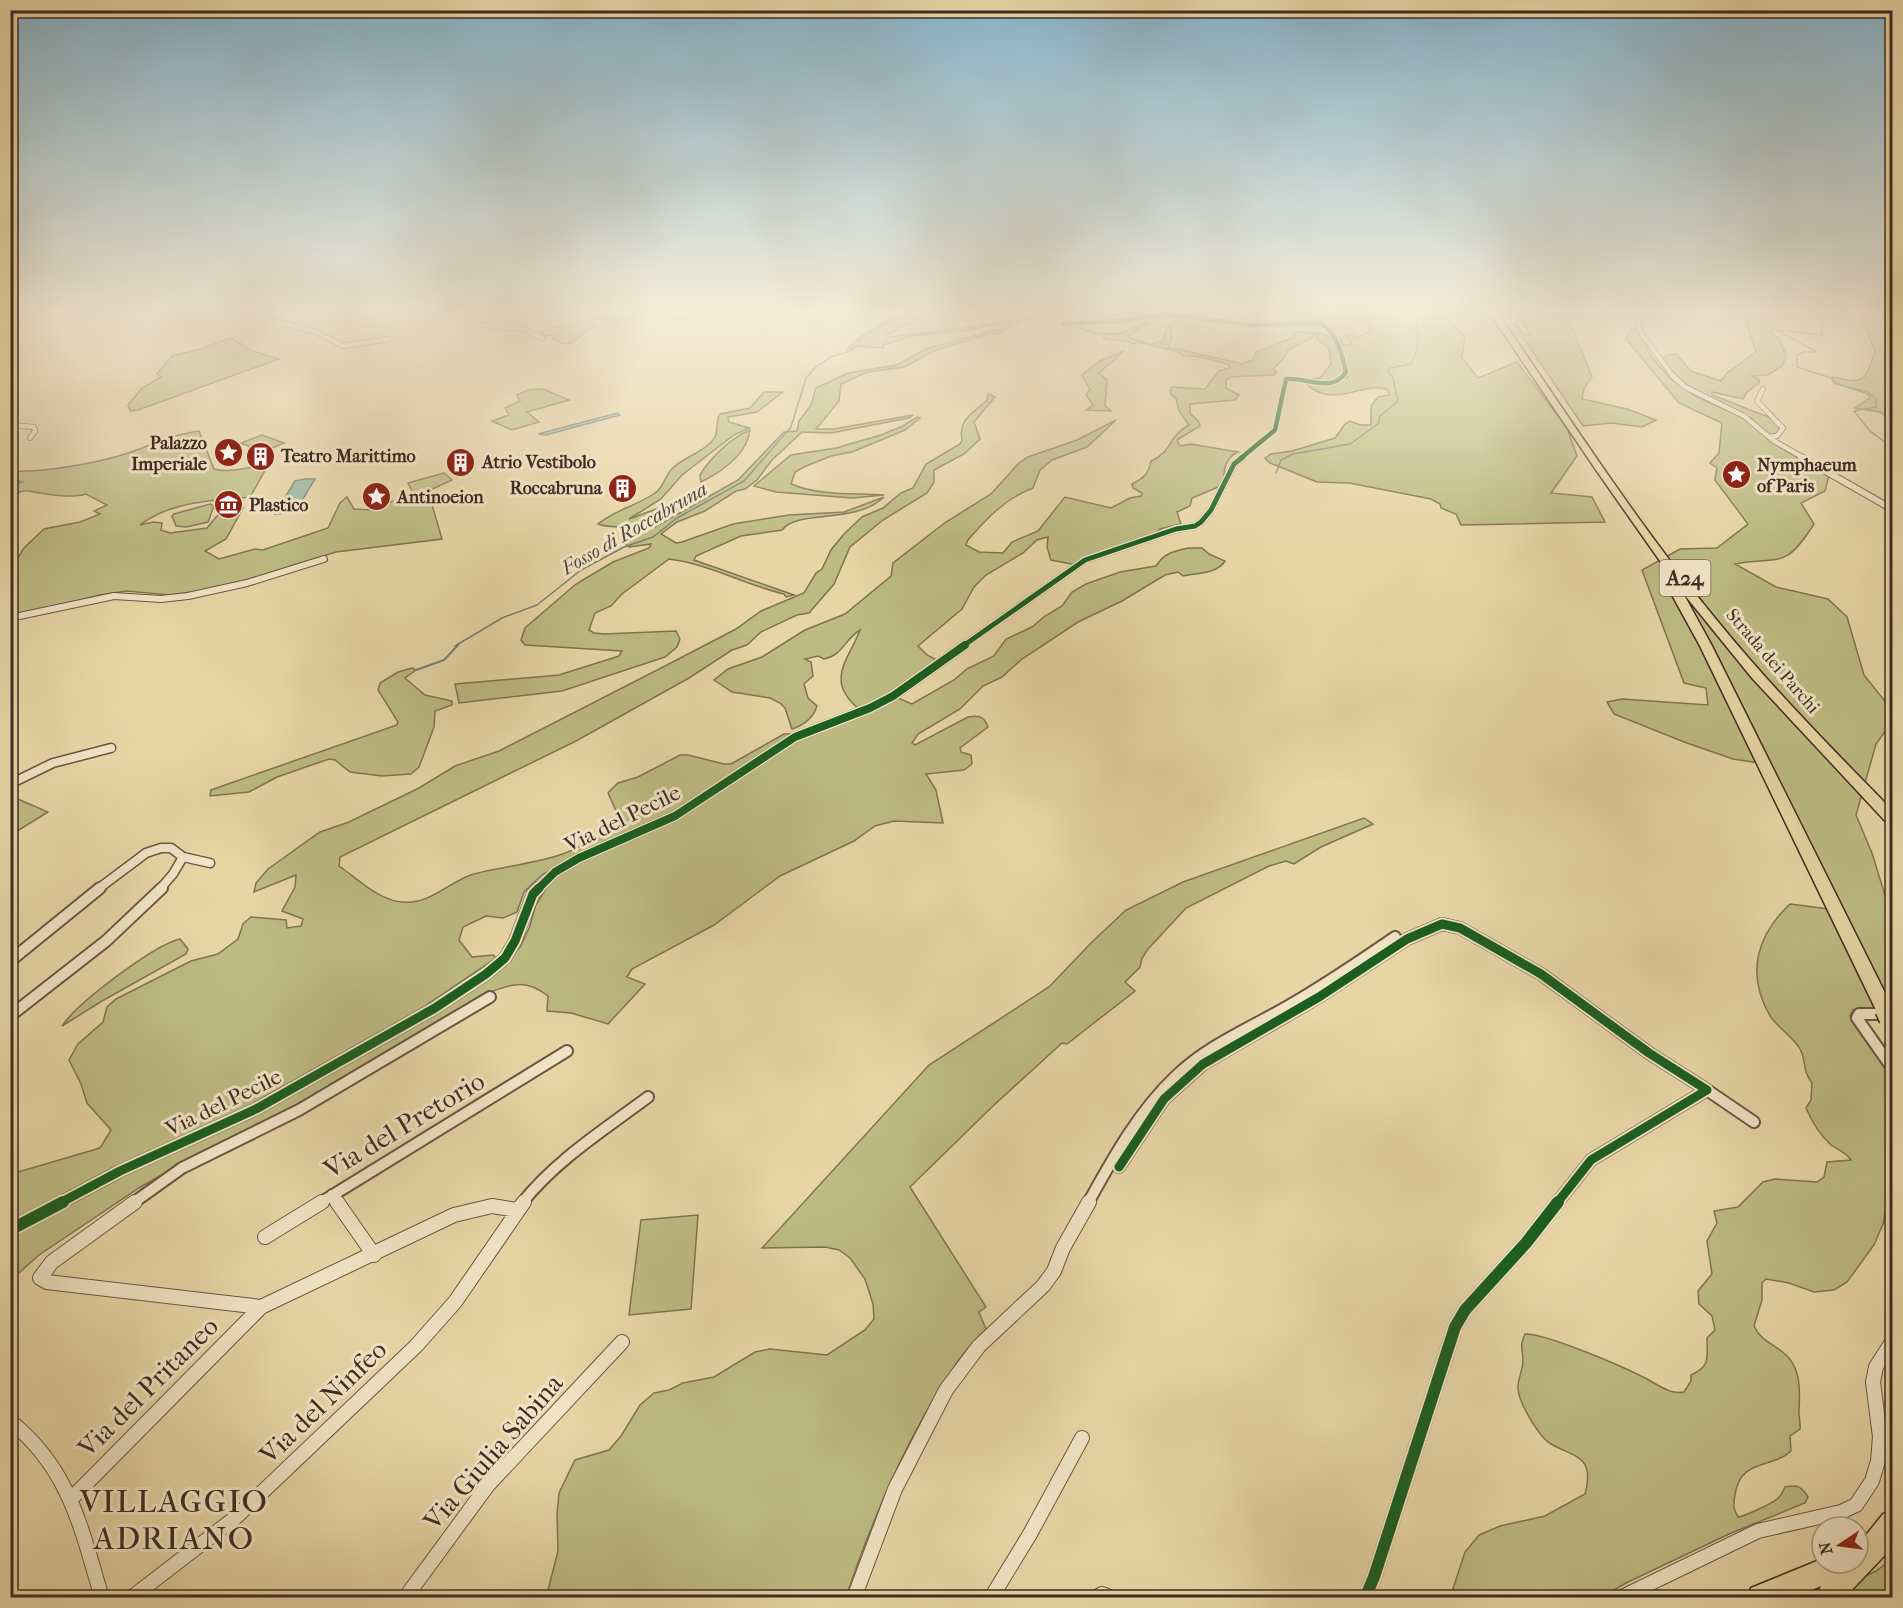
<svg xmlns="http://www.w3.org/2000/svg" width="1903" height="1608" viewBox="0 0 1903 1608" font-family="'IM FELL French Canon',serif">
<rect width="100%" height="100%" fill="#e8d5a6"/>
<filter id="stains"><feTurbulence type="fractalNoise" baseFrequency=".00333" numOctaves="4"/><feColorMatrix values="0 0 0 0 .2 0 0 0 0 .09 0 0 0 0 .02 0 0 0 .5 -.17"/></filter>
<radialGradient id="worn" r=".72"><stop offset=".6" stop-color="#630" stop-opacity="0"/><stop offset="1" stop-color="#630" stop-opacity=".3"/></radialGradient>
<path fill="#bdbb82" stroke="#7e7453" stroke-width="1.5" d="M624,312H702C686,318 673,323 656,320L652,315L643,314L631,319C618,320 605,322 593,327C578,333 573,354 552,338L560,333L540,337L535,335L551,328Z
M907,312H933L888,334V337L980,326L1020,318L1000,312H1013L1037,318L1021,320L999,333L985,335L936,350L904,367L867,372L841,384L839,401L816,429H834L913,415L909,418L831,433L802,432L772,460L757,480L745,489L736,491L705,511L677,522L661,534L676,543L682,542L733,524L789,515L844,512L884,497C855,525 798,509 782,530L741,536L696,556L694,560L794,595L786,597L784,594C745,585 709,564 669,559L622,594L611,606L595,613L589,630L594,633L604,634L676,631L680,639L677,647L665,657L562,691L459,703L455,684L559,675L619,656L622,651L525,645L521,640L525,628L576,584L613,562L649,548L651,544L629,547L623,542L628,536L625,529C616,525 607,528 598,524C615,510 636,506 655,493C663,488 665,477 671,470C682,457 702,454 713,440C720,432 714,423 720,414L750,408L764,392H783L757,412L728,417L729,422L749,428L734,435L682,475L661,499L629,519L664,506L697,491C684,510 661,516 642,526L655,527L738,480L784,432L797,431L799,421L811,405L816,388L848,373L897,365L926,349L999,329L1018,319L970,330L911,336L883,345V348L857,346L853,350H847C863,332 884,321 907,312Z
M1359,312H1444L1443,314L1465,336L1462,358L1478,378L1517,362L1567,428L1577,456L1551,493L1592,497L1605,522L1461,525L1456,514L1441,508L1440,504L1431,499L1349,483L1317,482L1270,463L1265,458L1271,454L1292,451L1335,438L1345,424L1350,421L1360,425H1371V406L1378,397L1389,395L1388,390C1366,379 1331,412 1305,382L1331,385L1348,377V369L1337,339H1341L1343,345H1350V340L1345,335L1348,334L1358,338L1368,332L1371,324L1367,318L1360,316Z
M1517,312H1578V315H1567L1592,377L1584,388L1582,399L1627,409L1656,420L1642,427L1612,423L1583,426L1514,324L1517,325L1525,335H1530Z
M1746,312H1786V315C1773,319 1775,322 1770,332L1780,340L1786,356L1782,366L1768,375L1752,376L1759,380V383L1746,393L1743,399L1712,392V395L1773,419L1779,426V430L1774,437L1766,433L1751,418L1702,397L1677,376L1662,359L1668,355L1676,354L1691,371L1721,381L1727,373L1756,352C1753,339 1747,329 1744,315Z
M1859,312H1892V420L1880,412L1855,408L1870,398L1868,394L1835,383L1832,377C1864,384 1865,383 1875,351Z
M1177,321L1170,328L1172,338L1168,347L1243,364L1253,360L1256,352L1289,339L1293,337L1294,331C1320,336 1331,326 1339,357C1340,364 1345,368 1344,375L1327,382L1307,379L1320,378L1331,364L1329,348L1316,338L1318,335L1314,336L1288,350C1285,361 1277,362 1274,370L1277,372L1274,375L1231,377L1226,380V388L1239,395L1235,400L1190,404V413L1199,422L1200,426L1177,440L1178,443L1181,446L1191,444L1238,452C1224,458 1224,471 1223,485L1192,498L1190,506L1177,512L1181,524L1160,529L1151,539L1077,565L1051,560L1047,547L1048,537L1037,540L1023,553L986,575L974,587L962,609L918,646L927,655L941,662L883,702L859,709C824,680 849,660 860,630C844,640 843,655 824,659L818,656L805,659L811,662L813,676L804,684L808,698L817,706C813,719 804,725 792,729L785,708L780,703L770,698L732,692L714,680L728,669L762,657L805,630L845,614L891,576L893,563L946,522L991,494L1019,463L1028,457L1077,440L1116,420L1087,447L1052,460L1040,470L1033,488C1006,498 987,518 968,540L966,545L979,552L1003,553L1012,542L1038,531L1065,497L1111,508L1130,498L1141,496L1142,493L1133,488L1132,484C1144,478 1149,473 1151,461C1173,451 1168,436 1189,425L1179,411L1176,399L1170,393L1172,387L1205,389L1219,371L1230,368L1228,364L1197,356H1184L1178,352L1138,342L1133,344L1127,341L1104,339L1105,337L1072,326L1098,333L1117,334L1148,323L1129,336V338L1151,344L1163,341L1167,327Z
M1632,330H1637L1653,359L1672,380L1697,397L1748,420L1771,442L1829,476L1825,491L1801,503L1814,524C1785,570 1781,556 1735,564L1776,587L1828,599L1847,617L1864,675L1892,710V722L1876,744L1856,815L1872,853L1892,918V1018L1759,763L1733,759L1684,742L1614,714L1607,702L1622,699L1708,705L1706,688L1684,683L1642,570L1680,549L1717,548L1748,524L1715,480L1717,468L1710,463L1719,453L1722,423L1679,403L1626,339Z
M231,338L253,351L279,359L138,410L130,411L128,405L142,388L161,377L157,374L172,356L200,349Z
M1124,351L1099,373L1107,380L1105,406L1111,411L1086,410L1093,405L1086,394L1090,390L1082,375L1100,361Z
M543,389L569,400L527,412L539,422L512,430L492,421L509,415L505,408L520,401L517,395L528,390Z
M988,394L995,397L974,422L980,439L964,454L934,470V482L927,493L883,520L850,547L834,584L809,613L797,615L761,632L747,645L732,650L689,678L576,741L340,857L339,866C358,879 378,900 402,902C431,905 449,881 474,874C519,862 574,863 605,826C610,821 614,818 616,811L608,793L618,783L638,777L680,755H688L724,764H731L784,734H790L789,736L677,813L571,858L542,875L524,892L517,912L503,918L486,916L463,927L459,940L472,957L493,955L496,958L416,1012L299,1081L201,1130L113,1169L11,1222V1174L100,1148L111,1130L87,1103L81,1084L69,1060L78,1044L103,1022L107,1007L116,999L191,961L218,954L238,939L243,924L251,917L286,920L287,928L301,926L303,919L282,911L295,887L296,875L254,892L256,883L268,869L320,832L349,822L419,788L455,766L499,751L667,665L736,629L761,611L804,593L816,573L822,569L831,550L844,534L862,517L883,508L901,493L913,488L926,464L960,444L962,440C958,418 974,413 987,400Z
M917,417L920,418L905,430L852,452L831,456L804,467L795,472L791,484C820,496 854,493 884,495L852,498L776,492L754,486L791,455L836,448L881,435L903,426Z
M750,430C747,455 723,471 701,482L700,475C710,458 731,438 750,430Z
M199,431L214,469C230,474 250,465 267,467L250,497C212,501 171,501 140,525L153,522L162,523L161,530L170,533L207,528L217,516L243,508L226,539L205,551L219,559L255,549L263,550L328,528L340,503L347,497L354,509L371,510L413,493L408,483L444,473L452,480L428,491L442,539L336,552L220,588L170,595L126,591L100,595L11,617V569L24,548L44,529L80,522L100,514L94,511L107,505L86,494C71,499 45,494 29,491C23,490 17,494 11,493V487L22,482L11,479L14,474H11L10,471C42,473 98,463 128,453C152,445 174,434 199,431Z
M262,435L284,443L263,452L241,443Z
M210,504L214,506L208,522L186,527L176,526L172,516L174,514Z
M1189,548H1202L1209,554L1225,561C1217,574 1197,573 1183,576L1178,572L1165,575L1122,601L1078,622L1022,659L1002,677L983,686L960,709L918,734L912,743L915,745L968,717C979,715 984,716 988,727L960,748L961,752L971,755L972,764L964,770L926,774L936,790L943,823L894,821L875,826L854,841L780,876L714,925L632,969L627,977L645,984L608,1024L571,1013L547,1011L548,996C523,976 509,986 482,995L271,1120L205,1150L139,1188L39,1255L11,1280L10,1237L133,1169L199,1138L502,966L520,947L530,926L535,907L547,886L567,866L677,819L811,731L879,708L898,698L912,704L954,680L967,669L994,656L1006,639L1032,627L1045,616L1062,606L1072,592L1086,584L1120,572L1156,566C1164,553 1174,551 1189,548Z
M412,668L416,670L405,678L425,695L452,701V705L435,711L434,727L419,767L411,774L382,776L350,772L335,760L329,759L277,777L249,792L210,796L211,790L225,785L397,725L398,722L378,690L380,683L398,672Z
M11,796L48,812L11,835Z
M1364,818L1373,824L1321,847L1294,864L1286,861L1269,866L1186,908L1148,949L1142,958L1140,967L1125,982L1135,991L1067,1044L1062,1043L994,1105L910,1187L986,1307L979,1312L986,1329C976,1340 964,1351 956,1364C908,1434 873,1517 846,1597L546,1598L558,1551L557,1514L559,1493L575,1460L609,1450L621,1436L640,1405L654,1393L669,1390L683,1383L714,1377L755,1352L770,1349L827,1355L865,1330L874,1319L873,1304L865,1279L850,1258L839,1250L825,1247L762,1248L929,1065L1049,987L1092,942L1126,910L1183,882Z
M1790,904L1829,909L1878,1010L1860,1008L1853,1010L1850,1016L1892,1076V1177L1883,1224L1874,1245L1847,1282L1834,1290L1814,1292L1789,1283L1766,1279L1762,1283V1300L1754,1326C1761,1342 1777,1345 1788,1357C1801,1371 1800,1393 1799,1410C1798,1417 1801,1422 1800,1429L1790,1436L1791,1451C1772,1469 1740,1458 1735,1495C1733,1505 1733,1508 1738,1517C1743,1517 1773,1503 1777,1499C1781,1497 1783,1491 1785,1487C1797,1484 1802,1487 1808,1497L1805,1503L1729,1534L1626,1583L1602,1597L1450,1598L1465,1552L1479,1535L1500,1526L1545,1516L1585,1494C1595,1456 1576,1458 1551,1444C1539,1437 1519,1403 1518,1389C1517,1380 1523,1370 1523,1361C1523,1348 1519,1348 1525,1334C1545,1333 1624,1367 1645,1378C1657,1384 1670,1395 1684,1392L1691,1381V1375C1711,1366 1707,1358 1707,1338L1715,1330L1712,1316L1699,1304L1698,1291L1712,1274L1707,1241L1717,1223L1714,1211L1738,1207L1763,1182L1775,1179L1817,1182L1824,1177L1827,1162L1851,1160C1846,1152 1838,1150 1831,1145C1820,1135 1812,1122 1806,1108L1811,1100L1812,1083C1801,1068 1807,1062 1800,1049C1792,1035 1776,1027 1769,1014C1746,973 1757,935 1790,904Z
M180,939L188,949L186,954L102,1001L62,1026C77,1003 154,945 180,939Z
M698,1215L691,1309L629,1315L641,1220Z
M1892,1559V1597L1835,1598L1838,1589L1876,1571Z"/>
<path fill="#97b8a9" stroke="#748074" stroke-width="1.5" d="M617,413L620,415L546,435L538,434Z
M305,479H315L295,512L275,514L295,481Z"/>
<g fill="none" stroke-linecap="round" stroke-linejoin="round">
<path stroke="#748074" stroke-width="1.5" d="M1817,312L1821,317L1822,335L1776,330L1817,352H1804L1797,355V367L1831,378L1835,384L1868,392L1876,399V407L1854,411L1870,431L1892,447
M1892,454L1889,458L1892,461
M1276,473L1281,460L1293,454L1350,444L1379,423V417L1398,401L1393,378L1388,371L1390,368L1411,364C1420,348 1420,329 1413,312
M455,646L502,618L537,605L581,570L624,547L653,537L677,518L744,481L791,427L806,378L816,367L831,357L850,351L863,338L879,327L914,312"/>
<path stroke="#748074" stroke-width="2" d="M416,670L444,660L458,645"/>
<defs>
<path id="minor-far4" d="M241,312L316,332L343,346L388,339
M480,312L476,317L480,325L524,329L542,338
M1638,312V325L1642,334L1672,375L1685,387L1744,416L1774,441L1804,458
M10,324L28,312
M1064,324L1122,321L1165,314L1252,325L1320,323C1337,333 1342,354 1346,372C1332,394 1307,377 1286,379L1275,430L1241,458
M1763,389L1757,401L1783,428L1777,436L1769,437
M10,425L34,427L35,431L30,438"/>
<path id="minor-far3" d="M1801,457L1892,509
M10,618L114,596L161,599L188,596L247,583L324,559
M963,646L1085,560L1176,529L1195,526L1201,522L1211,510L1234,464L1243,457"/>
<path id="minor-far2" d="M10,784L53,763L111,748
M183,857L210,863
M98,889L146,853L161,848H171L183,857
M160,889L173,874L183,857
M538,889L555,872L579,858L675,816L795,737L870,708L893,696L965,645"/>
<path id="minor-far1" d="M10,961L100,888
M1886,1014H1859L1857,1018L1892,1068
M10,1016L106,941L162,888
M1707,1090L1754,1122
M1119,1167L1164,1099L1203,1064L1319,997L1407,939L1442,924L1460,928L1541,974L1649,1053L1707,1090L1591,1160L1557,1203
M332,1195L338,1203
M60,1203L120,1171L256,1109L435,1008L486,974L505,958L515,941L533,894L539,888
M133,1203L182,1168L299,1110L490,997
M320,1203L567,1051
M522,1203C556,1160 604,1130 648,1097
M1088,1203C1113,1158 1138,1112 1176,1076C1208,1045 1250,1028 1288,1006C1325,985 1360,961 1395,937"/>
<path id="minor" d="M135,1202L52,1262L40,1278L47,1282L261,1307L454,1215L492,1206L517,1210
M337,1202L374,1255
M10,1230L63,1202
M265,1237L322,1202
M10,1421C70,1469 81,1528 102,1598
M70,1500L261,1307
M131,1598L235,1518L416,1346L455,1302L524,1202
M405,1598L488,1485L622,1342
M854,1598L895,1489L946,1390L979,1346L1043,1286L1054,1271L1063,1248L1089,1202
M991,1598L1030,1534L1082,1438
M1095,1598L1102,1594L1112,1598
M1365,1598L1374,1577L1455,1327L1465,1310L1526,1243L1558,1202
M1620,1598L1758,1531L1841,1512L1856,1505L1872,1481L1878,1461L1880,1437L1873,1382L1876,1367L1892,1342"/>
<path id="motorway" d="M1489,312H1497C1569,417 1638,525 1719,623C1773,689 1833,750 1892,810V824L1887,823L1752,678L1683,593L1712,646L1892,1007L1891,1015L1885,1017L1879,1015L1876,1010L1700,646L1666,584L1674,581L1596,470Z
M1892,1510V1545L1885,1555L1844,1598H1816L1821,1586L1793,1598H1748L1751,1588L1822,1559V1563H1858V1545L1883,1514Z"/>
</defs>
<use href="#minor-far4" stroke="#6a5644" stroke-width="6"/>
<use href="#minor-far3" stroke="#6a5644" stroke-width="8"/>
<use href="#minor-far2" stroke="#6a5644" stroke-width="11"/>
<use href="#minor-far1" stroke="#6a5644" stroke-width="14"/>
<use href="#minor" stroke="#6a5644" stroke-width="16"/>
<use href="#motorway" stroke="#402c24" stroke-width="3"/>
<use href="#minor-far4" stroke="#f0e4c5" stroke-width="4.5"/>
<use href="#minor-far3" stroke="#f0e4c5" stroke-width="6"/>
<use href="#minor-far2" stroke="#f0e4c5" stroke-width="8"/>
<use href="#minor-far1" stroke="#f0e4c5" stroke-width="10"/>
<use href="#minor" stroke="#f0e4c5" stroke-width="14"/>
<use href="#motorway" fill="#e8d5a6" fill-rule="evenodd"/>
<defs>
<path id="motorway-bridge" d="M1885,1010L1889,1019"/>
</defs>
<use href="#motorway-bridge" stroke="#402c24" stroke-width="22" stroke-linecap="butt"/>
<use href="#motorway-bridge" stroke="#e8d5a6" stroke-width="19"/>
<defs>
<path id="cycleway-far4" d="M1064,324L1122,321L1165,314L1252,325L1320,323C1337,333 1342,354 1346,372C1332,394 1307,377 1286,379L1275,430L1241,458"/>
<path id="cycleway-far3" d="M963,646L1085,560L1176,529L1195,526L1201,522L1211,510L1234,464L1243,457"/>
<path id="cycleway-far2" d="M538,889L555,872L579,858L675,816L795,737L870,708L893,696L965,645"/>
<path id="cycleway-far1" d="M1119,1167L1164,1099L1203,1064L1319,997L1407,939L1442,924L1460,928L1541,974L1649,1053L1707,1090L1591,1160L1557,1203
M60,1203L120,1171L256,1109L435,1008L486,974L505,958L515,941L533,894L539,888"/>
<path id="cycleway" d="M10,1230L63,1202
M1365,1598L1374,1577L1455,1327L1465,1310L1526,1243L1558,1202"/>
</defs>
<use href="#cycleway-far4" stroke="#f0e4c5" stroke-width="7"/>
<use href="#cycleway-far3" stroke="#f0e4c5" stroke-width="8"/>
<use href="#cycleway-far2" stroke="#f0e4c5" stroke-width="11"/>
<use href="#cycleway-far1" stroke="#f0e4c5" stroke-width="13"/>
<use href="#cycleway" stroke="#f0e4c5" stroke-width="16"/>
<use href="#cycleway-far4" stroke="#1b5e20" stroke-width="4.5"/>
<use href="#cycleway-far3" stroke="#1b5e20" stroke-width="5"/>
<use href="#cycleway-far2" stroke="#1b5e20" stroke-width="8"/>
<use href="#cycleway-far1" stroke="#1b5e20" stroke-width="9"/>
<use href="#cycleway" stroke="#1b5e20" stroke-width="12"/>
</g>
<linearGradient id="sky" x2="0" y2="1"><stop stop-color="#87b6cf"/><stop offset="0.58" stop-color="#f5ecd7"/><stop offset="1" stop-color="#f5ecd7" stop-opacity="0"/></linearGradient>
<rect width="1903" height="537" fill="url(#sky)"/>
<defs>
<symbol id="sight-disc" viewBox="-11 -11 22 22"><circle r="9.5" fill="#8f2418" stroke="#f0e4c5"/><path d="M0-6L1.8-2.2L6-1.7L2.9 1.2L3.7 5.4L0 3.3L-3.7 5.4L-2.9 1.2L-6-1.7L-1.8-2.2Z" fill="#fff"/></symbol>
<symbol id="building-disc" viewBox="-11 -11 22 22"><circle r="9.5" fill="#8f2418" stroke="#f0e4c5"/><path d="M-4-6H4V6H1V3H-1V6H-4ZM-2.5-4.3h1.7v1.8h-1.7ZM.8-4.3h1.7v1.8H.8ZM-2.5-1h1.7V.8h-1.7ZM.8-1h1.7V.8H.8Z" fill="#fff"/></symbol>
<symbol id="museum-disc" viewBox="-11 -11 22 22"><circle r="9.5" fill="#8f2418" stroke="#f0e4c5"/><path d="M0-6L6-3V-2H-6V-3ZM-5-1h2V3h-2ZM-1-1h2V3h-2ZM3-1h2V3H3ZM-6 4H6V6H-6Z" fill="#fff"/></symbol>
</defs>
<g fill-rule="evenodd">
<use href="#sight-disc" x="212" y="436" width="33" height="33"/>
<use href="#building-disc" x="244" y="440" width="33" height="33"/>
<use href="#building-disc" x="444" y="446" width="33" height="33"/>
<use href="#sight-disc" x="1720" y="458" width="33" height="33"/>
<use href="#building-disc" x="606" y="472" width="33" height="33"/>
<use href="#sight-disc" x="360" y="480" width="33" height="33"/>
<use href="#museum-disc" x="212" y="488" width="33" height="33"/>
</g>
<g text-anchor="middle" stroke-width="6" stroke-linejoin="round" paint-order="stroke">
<g font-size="18" font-weight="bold" fill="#402c24" stroke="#f0e4c5" text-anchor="start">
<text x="207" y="449" text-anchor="end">Palazzo<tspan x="207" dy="21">Imperiale</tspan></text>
<text x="281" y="462">Teatro Marittimo</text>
<text x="482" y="468">Atrio Vestibolo</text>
<text x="1757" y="471">Nymphaeum<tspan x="1757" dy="21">of Paris</tspan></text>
<text x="602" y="494" text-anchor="end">Roccabruna</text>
<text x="397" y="503">Antinoeion</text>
<text x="249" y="511">Plastico</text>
</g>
<g font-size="18" fill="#402c24" stroke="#f0e4c5">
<text transform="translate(1773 661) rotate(49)" y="6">Strada dei Parchi</text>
</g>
<g font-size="20" font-style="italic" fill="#51483f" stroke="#f0e4c5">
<text transform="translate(634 528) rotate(-30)" y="7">Fosso di Roccabruna</text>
</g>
<rect fill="#f0e4c5" stroke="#756354" stroke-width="1.5" x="1659.5" y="560" width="51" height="36" rx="4.5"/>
<g font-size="21" font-weight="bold" fill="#402c24">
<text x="1685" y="585">A24</text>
</g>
<g font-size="22" fill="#402c24" stroke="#f0e4c5">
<text transform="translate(622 818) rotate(-26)" y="8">Via del Pecile</text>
<text transform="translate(223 1102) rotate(-26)" y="8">Via del Pecile</text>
</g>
<g font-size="27" fill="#402c24" stroke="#f0e4c5">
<text transform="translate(404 1125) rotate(-31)" y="9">Via del Pretorio</text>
<text transform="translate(148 1387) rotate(-45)" y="9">Via del Pritaneo</text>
<text transform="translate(323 1402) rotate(-44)" y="9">Via del Ninfeo</text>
<text transform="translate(493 1452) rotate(-49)" y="9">Via Giulia Sabina</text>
</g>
<g font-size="32" letter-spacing="1.5" fill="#402c24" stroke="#f0e4c5">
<text x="174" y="1512">VILLAGGIO<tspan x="174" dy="37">ADRIANO</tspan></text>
</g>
</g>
<rect width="1903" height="1608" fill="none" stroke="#e8d5a6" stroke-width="36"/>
<rect x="12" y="12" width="1879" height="1584" fill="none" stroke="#402c24" stroke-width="3"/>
<rect x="18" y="18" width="1867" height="1572" fill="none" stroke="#402c24" stroke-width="1.5"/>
<g transform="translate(1840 1545) rotate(257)"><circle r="28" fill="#f0e4c5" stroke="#aa9a85" stroke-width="1.5"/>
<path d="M0-4.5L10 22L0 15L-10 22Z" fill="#8f2418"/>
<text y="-9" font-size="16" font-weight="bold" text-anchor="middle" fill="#402c24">N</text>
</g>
<rect width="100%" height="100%" filter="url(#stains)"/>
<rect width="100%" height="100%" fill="url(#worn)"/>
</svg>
